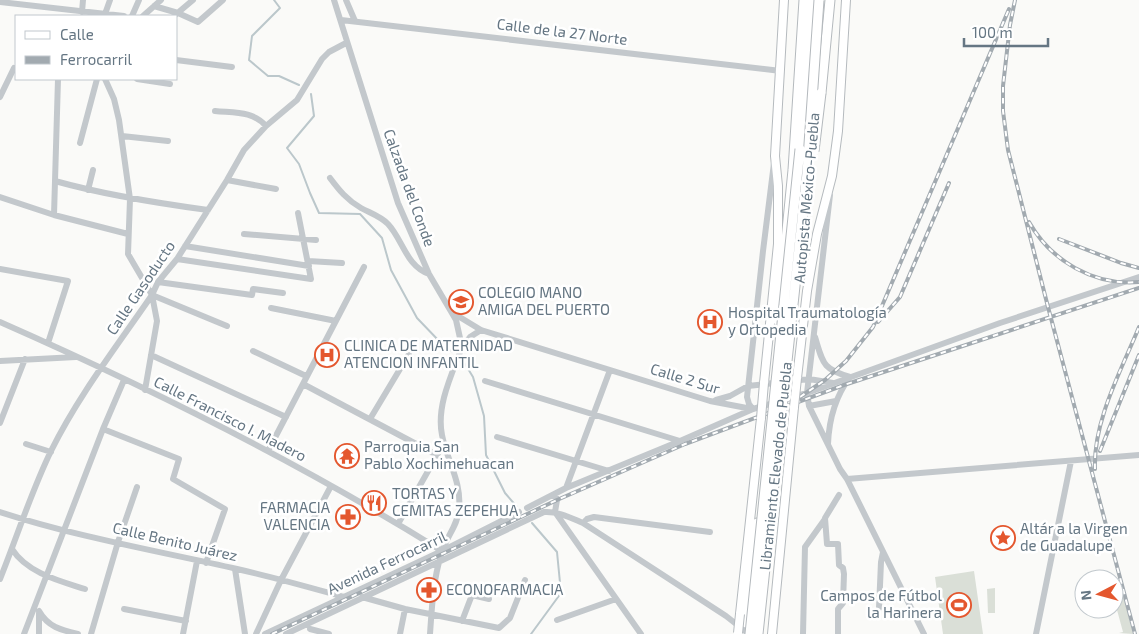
<svg xmlns="http://www.w3.org/2000/svg" width="1139" height="634" viewBox="0 0 1139 634" font-family="'Exo 2',sans-serif">
<rect width="100%" height="100%" fill="#fafaf8"/>
<path fill="#dadfd7" d="M974,571L983,634H943L935,577Z
M1121,587L1133,634L1119,633L1123,632L1114,599V590Z
M995,588V613H988L987,589Z"/>
<g fill="none" stroke-linecap="round" stroke-linejoin="round">
<path stroke="#bbc7cb" stroke-width="2" d="M274,0L280,8L252,36L249,60L268,76H279L299,85
M311,94L314,116L287,148L299,164L310,193L319,213L360,214L382,238L391,270L417,318L441,343L453,352
M462,359L473,377L484,416L486,455L505,493L517,507
M531,634L561,593L557,552L532,523"/>
<defs>
<path id="major" d="M797,378L807,291L817,234L832,176L838,131L846,0
M764,383L778,244V186L775,156L784,0
M740,614L761,418
M772,634L794,407"/>
<path id="highway" d="M821,93L830,0
M800,149L812,0
M778,321L793,170L804,0
M746,623L757,523"/>
</defs>
<use href="#major" stroke="#b5babe" stroke-width="10"/>
<use href="#highway" stroke="#b4b9bd" stroke-width="11"/>
<path stroke="#c3c8cc" stroke-width="6" d="M334,0L398,203L429,274L456,320L462,347C452,374 436,406 442,435C447,461 462,482 459,509C458,526 445,538 441,555C433,581 432,606 430,634
M346,0L355,21
M0,2L124,16
M154,6L178,13L198,22L223,0
M82,12L83,0
M105,14L110,0
M132,16L139,0
M143,16L161,0
M174,16L193,0
M341,20L781,71
M176,60L232,67
M105,79L114,99L119,120L130,199L128,254L152,295L157,321L145,390
M137,79L170,84
M0,97L14,68
M215,111C235,113 253,111 266,126
M122,136L168,141
M80,143L97,79
M330,178C339,190 347,200 361,208C370,213 380,216 388,224C403,240 406,266 429,274
M227,180L276,189
M55,181C105,195 156,203 208,210
M88,190L93,170
M830,195L807,393L809,406L840,469L847,479L924,634
M0,197L54,215L128,234
M54,215L58,79
M244,234L316,240
M185,246L309,266
M177,259L311,279L298,213
M308,261L342,263
M0,269L68,281L48,343
M158,282L252,295L253,289L283,293
M152,295L227,326
M271,308L336,321
M453,313L481,330L710,401L752,409
M0,322C150,388 302,464 442,551
M815,337C823,363 822,369 850,377C835,397 829,419 828,444
M462,347L470,337L481,330
M253,351L306,376
M151,355L286,417
M0,361L76,357
M485,381L680,441
M303,384L437,455
M716,400L730,396L748,386L809,379L833,383
M809,406L836,401
M753,409L749,404L747,397L763,251L774,163
M370,419L409,354
M0,423L25,359
M103,429L179,459L173,479L225,509L206,563
M497,437L609,471
M26,444L51,452
M268,451L364,267
M847,479L1139,455
M566,488L610,370
M555,494L557,500L555,512L641,634
M527,508L566,488L680,441L753,409L807,393L1000,323L1139,277
M0,512C77,537 158,551 237,569C273,577 308,587 344,597
M583,523L587,519L594,517L710,532
M398,524L444,443
M12,549C27,573 60,581 85,589
M235,569L245,634
M0,579C17,537 31,492 51,451C78,396 117,346 152,295L158,282L177,259L227,180L244,150L266,126L297,100L322,59L329,52L346,43
M472,595L489,599
M362,597L405,609L499,628L510,618L525,580
M879,608L881,562L883,552
M124,609L186,621
M39,611C48,627 61,630 78,634
M557,620L616,599
M462,621L475,587
M310,629L329,634
M24,634L103,429L124,380
M39,634V613
M91,634L118,542L137,487
M183,634L197,561
M256,634L281,580L331,486
M265,634L442,551L519,512
M286,634L544,512C558,511 571,518 583,523L726,616L749,634
M400,634L405,609
M803,634L805,547L825,519
M838,634V609L843,603L844,574L843,568L839,565L838,544H827L825,518L839,495
M1036,634L1071,461"/>
<use href="#major" stroke="#fff" stroke-width="8"/>
<use href="#highway" stroke="#fff" stroke-width="9"/>
<defs>
<path id="rail" d="M1015,0L1010,25L1003,86V111L1008,150L1048,307L1135,634
M1029,222C1051,261 1094,286 1139,282
M1059,239L1121,263L1139,268
M878,322L900,297L949,183
M800,397L825,380L846,361L873,327L1009,9
M1100,451L1139,355
M1095,469C1093,421 1121,371 1139,327
M272,634L557,500L685,444L844,385L1139,288"/>
</defs>
<use href="#rail" stroke="#a2aab0" stroke-width="4"/>
<use href="#rail" stroke="#fff" stroke-width="2" stroke-dasharray="5.5" stroke-linecap="butt"/>
<defs>
<path id="major-bridge" d="M794,407L797,378
M761,418L764,383
M738,633L740,614"/>
<path id="highway-bridge" d="M814,151L821,93
M750,634L800,149
M758,634L807,173L819,0"/>
</defs>
<use href="#major-bridge" stroke="#b5babe" stroke-width="10" stroke-linecap="butt"/>
<use href="#highway-bridge" stroke="#b4b9bd" stroke-width="11" stroke-linecap="butt"/>
<use href="#major-bridge" stroke="#fff" stroke-width="8"/>
<use href="#highway-bridge" stroke="#fff" stroke-width="9"/>
</g>
<defs>
<symbol id="school-ring" viewBox="-11 -11 22 22"><circle r="9.5" fill="#fff" stroke="#e4572e" stroke-width="1.5"/><path d="M0-5L7-2L0 1L-7-2ZM-4 1L0 2.5L4 1V4Q0 6-4 4Z" fill="#e4572e"/></symbol>
<symbol id="hospital-ring" viewBox="-11 -11 22 22"><circle r="9.5" fill="#fff" stroke="#e4572e" stroke-width="1.5"/><path d="M-5-5h3v3.5h4V-5h3V5h-3V1.5h-4V5h-3Z" fill="#e4572e"/></symbol>
<symbol id="temple-ring" viewBox="-11 -11 22 22"><circle r="9.5" fill="#fff" stroke="#e4572e" stroke-width="1.5"/><path d="M0-6L5-2H3V0L6.5 2.5H4V6H1.5V3h-3V6H-4V2.5H-6.5L-3 0V-2H-5Z" fill="#e4572e"/></symbol>
<symbol id="restaurant-ring" viewBox="-11 -11 22 22"><circle r="9.5" fill="#fff" stroke="#e4572e" stroke-width="1.5"/><path d="M-5-6h1v4h1v-4h1v4h1v-4h1v5L-1.5 .5V6h-2V.5L-5-1ZM5-6V6H3V1.5H1.5Q1.5-4 5-6Z" fill="#e4572e"/></symbol>
<symbol id="pharmacy-ring" viewBox="-11 -11 22 22"><circle r="9.5" fill="#fff" stroke="#e4572e" stroke-width="1.5"/><path d="M-2-6h4v4h4v4h-4v4h-4v-4h-4v-4h4Z" fill="#e4572e"/></symbol>
<symbol id="sight-ring" viewBox="-11 -11 22 22"><circle r="9.5" fill="#fff" stroke="#e4572e" stroke-width="1.5"/><path d="M0-6L1.8-2.2L6-1.7L2.9 1.2L3.7 5.4L0 3.3L-3.7 5.4L-2.9 1.2L-6-1.7L-1.8-2.2Z" fill="#e4572e"/></symbol>
<symbol id="stadium-ring" viewBox="-11 -11 22 22"><circle r="9.5" fill="#fff" stroke="#e4572e" stroke-width="1.5"/><path d="M0-5a6.5 5 0 1 0 0 10a6.5 5 0 1 0 0-10ZM-3.5-1.8h7v3.6h-7Z" fill="#e4572e"/></symbol>
</defs>
<g fill-rule="evenodd">
<use href="#school-ring" x="447" y="288" width="28" height="28"/>
<use href="#hospital-ring" x="696" y="308" width="28" height="28"/>
<use href="#hospital-ring" x="313" y="341" width="28" height="28"/>
<use href="#temple-ring" x="333" y="442" width="28" height="28"/>
<use href="#restaurant-ring" x="360" y="489" width="28" height="28"/>
<use href="#pharmacy-ring" x="334" y="503" width="28" height="28"/>
<use href="#sight-ring" x="989" y="524" width="28" height="28"/>
<use href="#pharmacy-ring" x="415" y="576" width="28" height="28"/>
<use href="#stadium-ring" x="945" y="591" width="28" height="28"/>
</g>
<g text-anchor="middle" stroke-width="5" stroke-linejoin="round" paint-order="stroke">
<g font-size="15" fill="#657683" stroke="#fff">
<text transform="translate(562 32) rotate(7)" y="5">Calle de la 27 Norte</text>
<text transform="translate(409 188) rotate(70)" y="5">Calzada del Conde</text>
<text transform="translate(807 198) rotate(-85)" y="5">Autopista México-Puebla</text>
<text transform="translate(141 288) rotate(-56)" y="5">Calle Gasoducto</text>
<text transform="translate(685 379) rotate(17)" y="5">Calle 2 Sur</text>
<text transform="translate(230 419) rotate(27)" y="5">Calle Francisco I. Madero</text>
<text transform="translate(776 466) rotate(-84)" y="5">Libramiento Elevado de Puebla</text>
<text transform="translate(175 542) rotate(13)" y="5">Calle Benito Juárez</text>
<text transform="translate(387 563) rotate(-25)" y="5">Avenida Ferrocarril</text>
</g>
<g font-size="15" fill="#657683" stroke="#fff" text-anchor="start">
<text x="478" y="298">COLEGIO MANO<tspan x="478" dy="17">AMIGA DEL PUERTO</tspan></text>
<text x="728" y="318">Hospital Traumatología<tspan x="728" dy="17">y Ortopedia</tspan></text>
<text x="344" y="351">CLINICA DE MATERNIDAD<tspan x="344" dy="17">ATENCION INFANTIL</tspan></text>
<text x="364" y="452">Parroquia San<tspan x="364" dy="17">Pablo Xochimehuacan</tspan></text>
<text x="392" y="499">TORTAS Y<tspan x="392" dy="17">CEMITAS ZEPEHUA</tspan></text>
<text x="330" y="513" text-anchor="end">FARMACIA<tspan x="330" dy="17">VALENCIA</tspan></text>
<text x="1020" y="534">Altár a la Virgen<tspan x="1020" dy="17">de Guadalupe</tspan></text>
<text x="446" y="595">ECONOFARMACIA</text>
<text x="942" y="601" text-anchor="end">Campos de Fútbol<tspan x="942" dy="17">la Harinera</tspan></text>
</g>
</g>
<rect x="15" y="15" width="162" height="65" fill="#ffffff" stroke="#c1c8cd"/>
<rect x="25" y="31" width="25" height="8" fill="#ffffff" stroke="#c1c8cd"/>
<text x="60" y="40" font-size="15" fill="#657683">Calle</text>
<rect x="25" y="56" width="25" height="8" fill="#a2aab0" stroke="#c1c8cd"/>
<text x="60" y="65" font-size="15" fill="#657683">Ferrocarril</text>
<g transform="translate(1099 594) rotate(264)"><circle r="24" fill="#ffffff" stroke="#c1c8cd"/>
<path d="M0-4L9 19L0 12L-9 19Z" fill="#e4572e"/>
<text y="-8" font-size="14" font-weight="bold" text-anchor="middle" fill="#657683">N</text>
</g>
<path d="M964 38v8h84v-8" fill="none" stroke="#657683" stroke-width="2.5"/>
<text x="972" y="38" font-size="15" fill="#657683" stroke="#ffffff" stroke-width="4" paint-order="stroke">100 m</text>
</svg>
